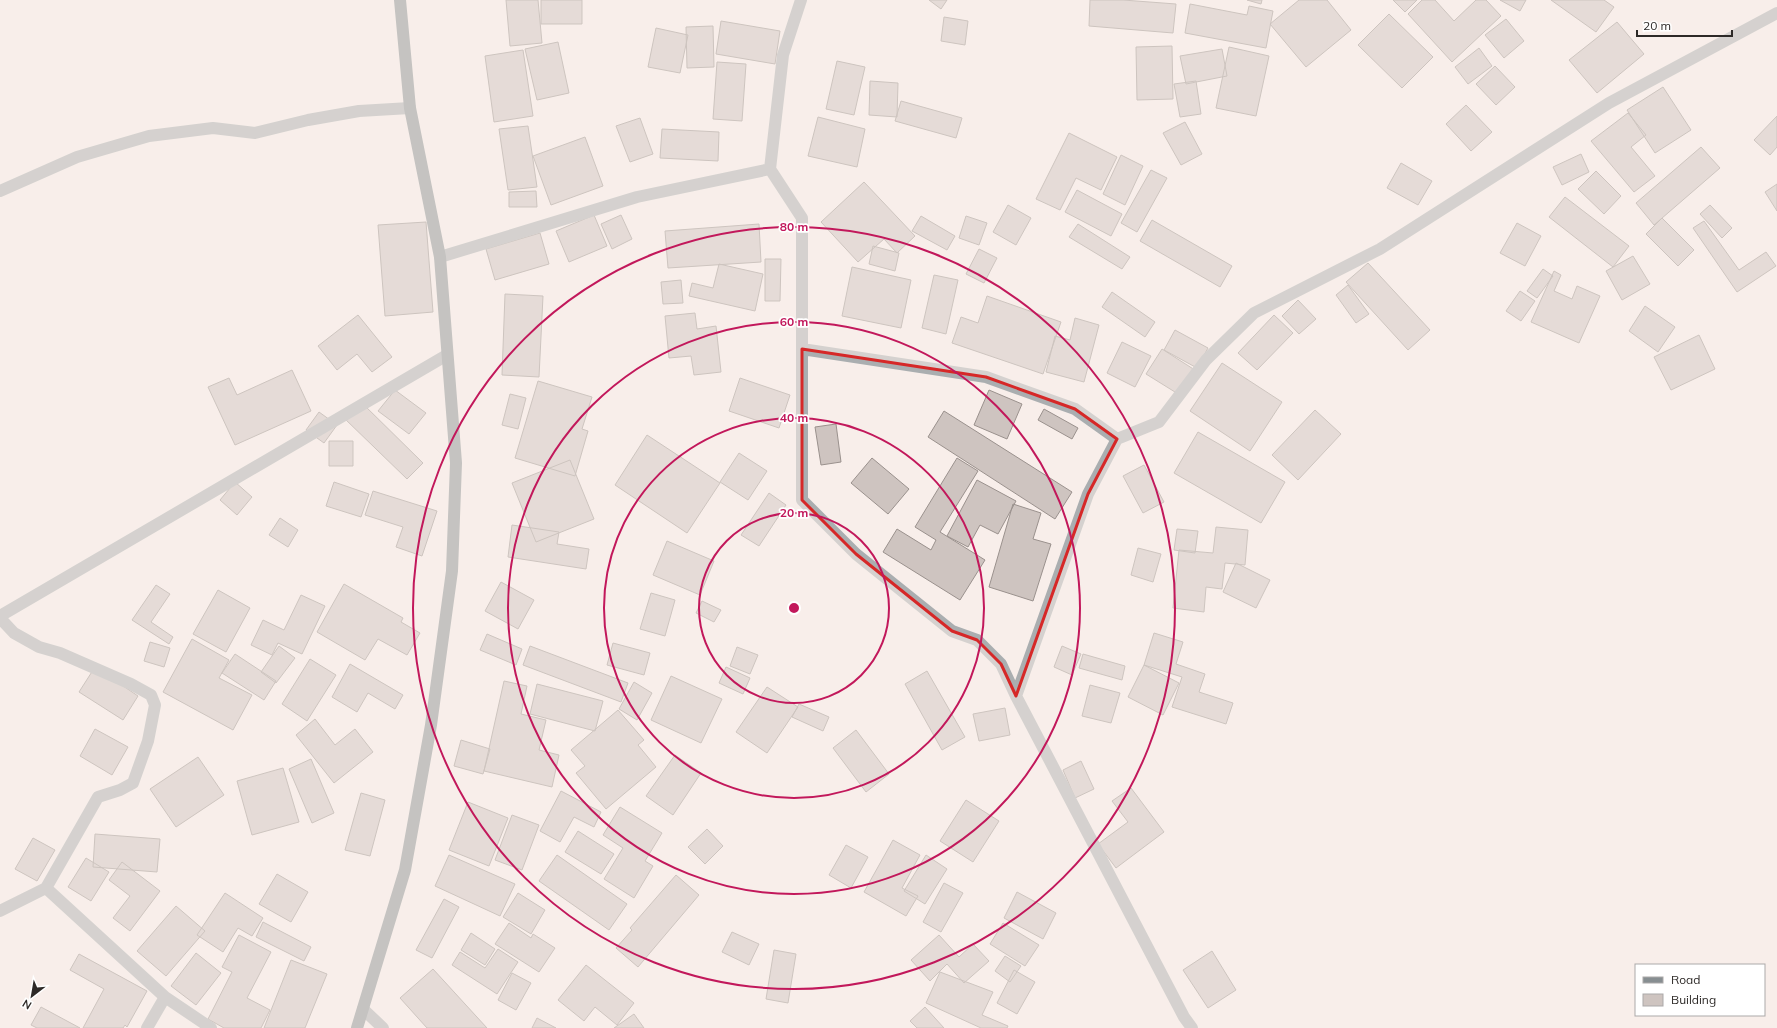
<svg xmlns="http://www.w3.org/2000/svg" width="1777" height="1028" viewBox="0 0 1777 1028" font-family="Mulish,sans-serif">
<rect width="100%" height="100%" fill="#f8eeea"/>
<path fill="#cec4c0" stroke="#9a918d" d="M506,0H538L542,43L510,46Z
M541,0H582V24H541Z
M929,0H947L941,9Z
M1090,0H1123L1176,4L1173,33L1089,26Z
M1247,0H1262L1261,4Z
M1299,0H1327L1351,30L1306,67L1270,24Z
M1393,0H1417L1405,12Z
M1422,0H1435L1454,21L1476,0H1486L1501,16L1452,62L1408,14Z
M1500,0H1526L1520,11Z
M1551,0H1604L1614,7L1596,32Z
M1190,4L1247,15L1249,6L1273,11L1266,48L1185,33Z
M1389,14L1433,57L1402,88L1358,45Z
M944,17L968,21L965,45L941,41Z
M1506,19L1524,41L1504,58L1485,35Z
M721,21L780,31L775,64L716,54Z
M1617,22L1644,54L1597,93L1569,60Z
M713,26L714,67L687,68L686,27Z
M656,28L688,35L680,73L648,67Z
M558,42L569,93L537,100L525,49Z
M1172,46L1173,99L1137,100L1136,47Z
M1229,47L1269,56L1256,116L1216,108Z
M1479,48L1492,66L1468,84L1455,67Z
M1222,49L1227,76L1186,84L1180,56Z
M523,50L533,116L494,122L485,56Z
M837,61L865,67L854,115L826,109Z
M717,62L746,64L742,121L713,119Z
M1495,66L1515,87L1496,105L1476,84Z
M870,81L898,83L897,117L869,115Z
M1196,81L1201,114L1180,117L1174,84Z
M1663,87L1691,130L1655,153L1627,110Z
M901,101L962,118L956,138L895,121Z
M1466,105L1492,132L1471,151L1446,124Z
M1628,113L1646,135L1631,147L1655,176L1634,192L1591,141Z
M1777,116V147L1770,155L1754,140Z
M818,117L865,129L857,167L808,156Z
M640,118L653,154L630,162L616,126Z
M1185,122L1202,154L1181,165L1163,133Z
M528,126L537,187L508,190L499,129Z
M662,129L719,132L718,161L660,158Z
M1069,133L1117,157L1101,190L1076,178L1060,210L1036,199Z
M585,137L603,186L551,205L533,156Z
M1701,147L1720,168L1654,225L1636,203Z
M1581,154L1589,172L1562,185L1553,167Z
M1121,155L1143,166L1125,205L1103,194Z
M1401,163L1432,181L1418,205L1387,188Z
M1151,170L1167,178L1137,232L1121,223Z
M1596,171L1621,196L1604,214L1578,189Z
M864,182L915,236L897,253L884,239L858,262L821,222Z
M1777,184V211L1765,192Z
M1077,190L1122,214L1111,236L1065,212Z
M536,191L537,207H509V192Z
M1565,197L1629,246L1613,267L1549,217Z
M1008,205L1031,218L1016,245L993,232Z
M1710,205L1732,228L1722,238L1700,214Z
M594,215L607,246L569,262L556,231Z
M621,215L632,239L612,249L601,224Z
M921,216L955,236L947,250L912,231Z
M966,216L987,223L979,245L959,238Z
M1662,218L1694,250L1678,266L1646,234Z
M1152,220L1232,266L1220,287L1140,241Z
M1704,221L1739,270L1766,252L1776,266L1737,292L1693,228Z
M426,222L433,312L385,316L378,225Z
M1517,223L1541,236L1525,266L1500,253Z
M759,224L761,262L668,268L665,231Z
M1078,224L1130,257L1122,269L1069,237Z
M540,233L549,264L495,280L486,249Z
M873,246L899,253L895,271L869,264Z
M979,249L997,258L984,283L966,274Z
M1633,256L1650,284L1622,300L1606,271Z
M765,259H781L780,301H765Z
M1368,263L1430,330L1408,350L1346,282Z
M719,264L763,274L755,311L689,296L692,283L713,288Z
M852,267L911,280L901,328L842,316Z
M1543,269L1553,276L1537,298L1527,291Z
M1554,271L1561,275L1554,291L1572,299L1577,286L1600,296L1579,343L1531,322Z
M934,275L958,280L946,334L922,328Z
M681,280L683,303L663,304L661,282Z
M1348,285L1369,314L1356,323L1336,295Z
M1520,291L1535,301L1521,321L1506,311Z
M1112,292L1155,322L1145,337L1102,307Z
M505,294L543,296L539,377L502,375Z
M987,296L1061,322L1043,374L952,343L961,317L978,323Z
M1298,300L1316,319L1299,334L1282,316Z
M1645,306L1675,327L1658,352L1629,331Z
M695,313L697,329L716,326L721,372L694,375L691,356L669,358L665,316Z
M358,315L392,357L372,372L357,354L337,370L318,346Z
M1274,315L1293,333L1257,370L1238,353Z
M1075,318L1099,325L1084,382L1046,372L1055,336L1070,340Z
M1175,330L1208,348L1197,368L1164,350Z
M1699,335L1715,369L1671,390L1654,357Z
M1122,342L1151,356L1135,387L1107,373Z
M1162,349L1198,372L1183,397L1146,374Z
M1222,363L1282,402L1250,451L1190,411Z
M292,370L311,411L235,445L208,387L229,378L237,395Z
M740,378L790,395L779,428L729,411Z
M538,381L592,397L582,429L588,431L575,476L515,458Z
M395,390L426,413L409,434L378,411Z
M989,390L1022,404L1007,439L974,425Z
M510,394L526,398L518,429L502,425Z
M361,402L423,463L407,479L344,418Z
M1044,409L1078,428L1072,439L1038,420Z
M1315,410L1341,434L1298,480L1272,455Z
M944,411L1072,492L1055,519L928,437Z
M319,412L337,425L324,443L306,430Z
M836,424L841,462L821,465L815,427Z
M1198,432L1285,482L1261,523L1174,473Z
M647,435L720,483L687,533L615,485Z
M329,441H353V466H329Z
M739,453L767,471L748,500L720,482Z
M872,458L909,489L888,514L851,483Z
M957,458L978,471L940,532L985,560L960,600L883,552L897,529L931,550L936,540L915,527Z
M570,460L594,519L536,542L512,483Z
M1144,465L1164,502L1143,513L1123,476Z
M977,480L1016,501L998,534L980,525L968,547L947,536Z
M235,482L252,497L237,515L220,500Z
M334,482L369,494L361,517L326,506Z
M373,491L437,511L422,556L396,547L403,527L365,515Z
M769,493L786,505L759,546L741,535Z
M1013,504L1041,513L1033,539L1051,544L1033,601L989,587Z
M280,518L298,530L288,547L269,535Z
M512,525L559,532L557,544L589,549L586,569L508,557Z
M1216,527L1248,530L1245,565L1225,563L1222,589L1206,587L1204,612L1173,608L1179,550L1213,553Z
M1177,529L1198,531L1195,553L1174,550Z
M667,541L714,561L700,595L653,575Z
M1138,548L1161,554L1153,582L1131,575Z
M1236,563L1270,580L1256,608L1223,592Z
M501,582L534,600L518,629L485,611Z
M344,584L403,618L401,622L420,633L407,655L378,639L365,660L317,632Z
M156,585L170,594L151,622L173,637L169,644L132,620Z
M218,590L250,608L226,652L193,634Z
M651,593L675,600L665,636L640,629Z
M301,595L325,606L302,654L278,643L272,655L251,645L263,620L284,630Z
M702,601L721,610L714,622L696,613Z
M1154,633L1183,642L1176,664L1205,674L1199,692L1233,703L1226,724L1172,707L1182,677L1144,665Z
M487,634L522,649L516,665L480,650Z
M192,639L229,660L219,678L252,695L233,730L163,692Z
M150,642L170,648L164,667L144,661Z
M613,643L650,653L644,675L607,665Z
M279,646L295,658L276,683L261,672Z
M530,646L628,683L621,702L523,665Z
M1062,646L1081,654L1072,675L1054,667Z
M737,647L758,655L750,674L730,666Z
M235,654L276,681L264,700L222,673Z
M1083,654L1125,666L1122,680L1079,668Z
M310,659L336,675L307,721L282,704Z
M350,664L403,695L395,709L368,693L357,712L332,697Z
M1144,665L1179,683L1163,715L1128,697Z
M95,667L138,696L123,720L79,692Z
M726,667L750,678L743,694L719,683Z
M927,671L965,737L942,750L905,684Z
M671,676L722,699L701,743L651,720Z
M504,681L527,686L521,714L546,720L539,750L559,755L552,787L484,771Z
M634,682L652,693L637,720L619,709Z
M537,684L603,701L595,731L530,714Z
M1090,685L1120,693L1111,723L1082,716Z
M767,687L798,707L767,753L736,732Z
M799,704L829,717L823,731L792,717Z
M1005,708L1010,735L979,741L973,714Z
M618,710L644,740L638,745L656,767L606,809L576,773L585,766L571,750Z
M315,719L335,745L355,729L373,752L334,783L296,735Z
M95,729L128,747L112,775L80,756Z
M856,730L889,774L866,792L833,748Z
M461,740L490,749L483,774L454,766Z
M675,755L701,773L673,815L646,796Z
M198,757L224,795L176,827L150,789Z
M311,759L334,813L312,823L289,769Z
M1081,761L1094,789L1075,798L1063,770Z
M283,768L299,822L252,835L237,781Z
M1131,788L1164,832L1116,868L1098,844L1128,822L1112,801Z
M561,791L601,812L594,827L574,817L560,842L540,831Z
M361,793L385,800L370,856L345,850Z
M966,800L999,821L973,862L940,841Z
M468,802L508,818L489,866L449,850Z
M620,807L662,833L645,861L653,866L634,898L604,879L623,848L603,835Z
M512,815L539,825L522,870L495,860Z
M707,829L723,846L705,864L688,847Z
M578,831L614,854L601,874L565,852Z
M95,834L160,839L157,872L93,867Z
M33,838L55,850L37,881L15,869Z
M893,840L920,855L902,888L918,896L906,916L864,892Z
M846,845L868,857L851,888L829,875Z
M449,855L515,884L500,916L435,886Z
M557,855L627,904L609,930L539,881Z
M926,855L947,869L925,904L904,891Z
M86,858L109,872L91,901L68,887Z
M122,862L160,891L130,931L113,918L130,896L109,880Z
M277,874L308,892L291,922L259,904Z
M676,875L699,895L638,967L616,948L632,930L630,928Z
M944,883L963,893L941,932L923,922Z
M1017,892L1056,913L1043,939L1004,918Z
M225,893L263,918L252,936L238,928L223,952L197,935Z
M518,893L545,910L531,934L503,917Z
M444,899L459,907L432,958L416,950Z
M176,906L205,931L166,976L137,951Z
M263,922L311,947L304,961L256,937Z
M509,923L531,938L533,934L555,948L539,972L495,944Z
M1003,923L1039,945L1025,966L990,944Z
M732,932L759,944L749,965L722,952Z
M471,933L495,949L485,965L461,950Z
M239,935L271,952L247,998L270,1010L261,1028H224L208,1019L232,972L222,967Z
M939,935L959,957L973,944L989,961L964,983L947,964L930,981L911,960Z
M498,949L518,962L497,994L452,965L460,952L485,968Z
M774,950L796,954L788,1003L766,999Z
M1212,951L1236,990L1208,1008L1183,970Z
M196,953L221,973L196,1005L171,986Z
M79,954L147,991L127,1027L125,1025L123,1028H83L104,989L70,970Z
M1005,956L1021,966L1010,982L995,971Z
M291,960L327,974L305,1028H264Z
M586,965L634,1003L617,1025L595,1007L584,1021L558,1000Z
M433,969L487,1028H427L400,998Z
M1014,970L1035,982L1017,1014L997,1003Z
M940,972L993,992L982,1015L1008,1026L1007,1028H981L926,1003Z
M512,973L531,983L516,1010L498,1000Z
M41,1007L80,1028H37L31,1025Z
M925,1007L944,1028H917L910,1021Z
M634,1014L644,1028H614Z
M537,1018L556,1028H532Z"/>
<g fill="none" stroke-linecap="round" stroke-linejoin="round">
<path stroke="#aaaeb0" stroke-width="12" d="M801,0L783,55L770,169L802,218V500L856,554L952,631L977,640L1001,664L1016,696L1184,1017L1192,1028
M0,191L77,157L149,136L213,128L255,133L308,120L359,111L410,108
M440,257L637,197L770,169
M802,349L986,377L1075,409L1117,439
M0,616L447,355
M0,618L14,633L39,647L60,653L131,684L151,695L155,705L148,741L133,783L120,790L98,797L46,888L0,911
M1016,696L1088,494L1117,439L1159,422L1206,360L1254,313L1380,249L1609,103L1777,13
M46,888L165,997L211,1028
M363,1009L383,1028
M147,1028L165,997"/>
<path stroke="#878e91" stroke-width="12" d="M357,1028L405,870L431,725L452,571L456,463L440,257L410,108L400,0"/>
</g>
<path d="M0 0H1777V1028H0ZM802,349L986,377L1075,409L1117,439L1088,494L1016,696L1001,664L977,640L952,631L856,554L802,500Z" fill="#f8eeea" fill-opacity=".55" fill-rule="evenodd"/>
<path fill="none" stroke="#d62828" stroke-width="3" stroke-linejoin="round" d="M802,349L986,377L1075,409L1117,439L1088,494L1016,696L1001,664L977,640L952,631L856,554L802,500Z"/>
<g fill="none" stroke="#c2185b" stroke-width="2">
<circle cx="794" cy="608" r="95"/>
<circle cx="794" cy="608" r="190"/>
<circle cx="794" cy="608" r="286"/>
<circle cx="794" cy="608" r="381"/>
</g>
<circle cx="794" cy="608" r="6" fill="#c2185b" stroke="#fff" stroke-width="2"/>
<g font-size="12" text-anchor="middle" font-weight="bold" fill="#c2185b" stroke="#fff" stroke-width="3.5" stroke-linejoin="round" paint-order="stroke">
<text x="794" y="231">80 m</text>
<text x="794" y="326">60 m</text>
<text x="794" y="422">40 m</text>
<text x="794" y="517">20 m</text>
</g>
<rect x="1635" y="964" width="130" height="52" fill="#ffffff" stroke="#aba9a9"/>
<rect x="1643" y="977" width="20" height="6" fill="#878e91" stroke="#aba9a9"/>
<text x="1671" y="984" font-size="12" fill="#2d2927">Road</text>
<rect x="1643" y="994" width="20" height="12" fill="#cec4c0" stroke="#aba9a9"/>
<text x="1671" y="1004" font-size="12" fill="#2d2927">Building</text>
<g transform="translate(32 996) rotate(211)" stroke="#ffffff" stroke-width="3" paint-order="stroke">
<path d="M0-3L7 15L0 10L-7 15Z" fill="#2d2927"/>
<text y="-6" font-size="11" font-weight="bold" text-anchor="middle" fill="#2d2927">N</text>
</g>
<path d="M1637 30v6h95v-6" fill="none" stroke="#2d2927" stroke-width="2"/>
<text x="1643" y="30" font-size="12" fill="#2d2927" stroke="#ffffff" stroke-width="3" paint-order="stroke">20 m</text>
</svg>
